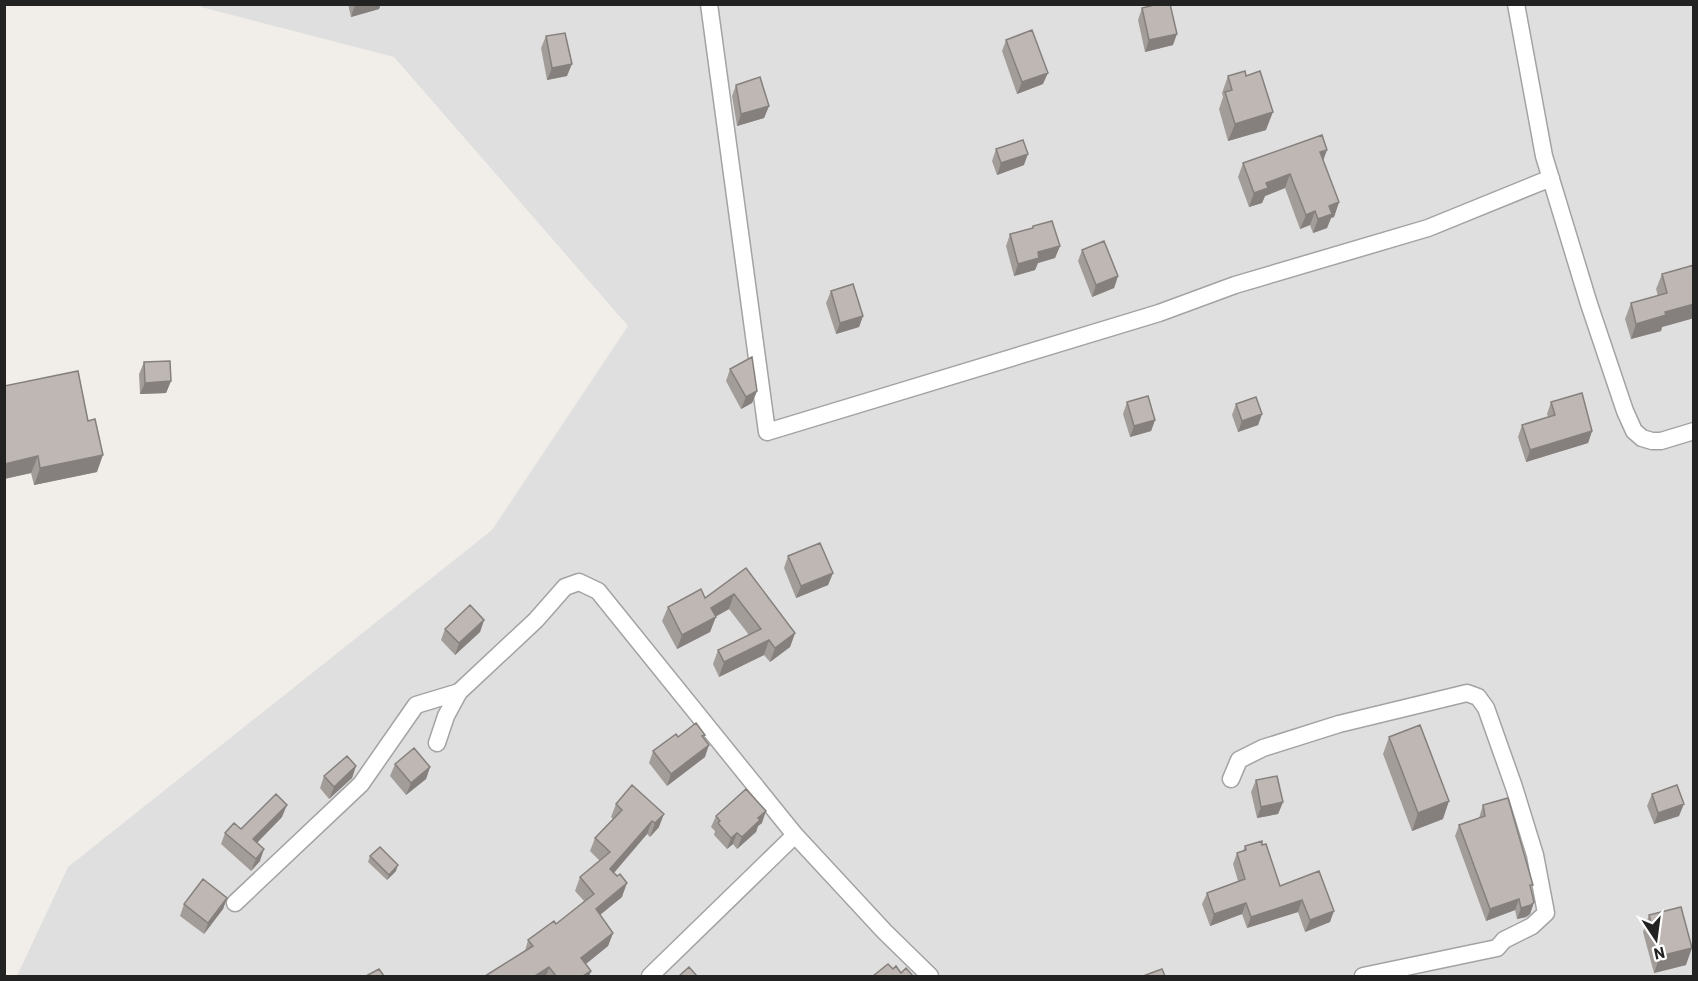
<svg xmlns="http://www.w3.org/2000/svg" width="1698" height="981" viewBox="0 0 1698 981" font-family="Barlow,sans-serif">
<rect width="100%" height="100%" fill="#f1eeea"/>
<path fill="#e0dfdf" d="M201,5H1693V976H17L68,867L492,530L628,326L394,57L201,7Z"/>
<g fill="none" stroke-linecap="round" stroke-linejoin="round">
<defs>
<path id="minor" d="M709,4L767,432L1159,313L1235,285L1428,228L1551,178
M1516,4L1544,156L1589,304L1625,411L1634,431L1642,438L1652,441H1661L1694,431
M437,743L446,716L459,692L536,620L565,587L579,582L598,591L795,835L884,931L930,976
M1231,779L1239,760L1263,748L1339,724L1467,693L1478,697L1486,708L1514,787L1535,855L1546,913L1532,926L1504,940L1497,948L1363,976
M235,903L361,784L416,705L459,692
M650,976L795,835"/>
</defs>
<use href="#minor" stroke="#a3a3a3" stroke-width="19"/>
<use href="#minor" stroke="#fff" stroke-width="16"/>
</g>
<path fill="#a39d9a" d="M348,4H381L379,9L351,17Z
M1142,8L1173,45L1145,52L1138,20Z
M546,36L567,76L547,80L541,48Z
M1006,40L1043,84L1017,94L1002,51Z
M1228,76H1246L1266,130L1228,141L1219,109L1223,97L1222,93Z
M736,85L769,106L764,118L737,126L732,96Z
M996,149L1024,165L997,175L992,161Z
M1323,161L1339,202L1334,217L1331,218L1327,228L1313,233L1310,225L1300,229L1285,188L1265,196L1262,203L1249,207L1238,177L1243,163Z
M1033,226L1060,246L1055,258L1038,263L1035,270L1014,276L1006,246L1010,234L1032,228Z
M1082,250L1118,276L1114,288L1092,297L1078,261Z
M1694,265V318L1662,327L1661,331L1631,339L1625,319L1631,303L1658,296L1656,289L1662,274Z
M831,291L863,316L859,327L836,334L826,303Z
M144,362L171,381L166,393L140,394L139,374Z
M730,369L757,391L752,403L741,409L726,381Z
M4,386L97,472L34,485L31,473L4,479Z
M1127,402L1155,420L1151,431L1130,437L1123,414Z
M1551,402L1592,431L1588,443L1526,462L1518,437L1522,425L1548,417L1547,414Z
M1236,404L1262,414L1258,425L1238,432L1232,415Z
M788,556L833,573L828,585L796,598L784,568Z
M746,568L795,633L790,647L770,662L764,655L719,677L713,664L718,650L749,635L729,609L715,617L710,632L677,649L662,621L668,607L705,598Z
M484,620L480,632L455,655L441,640L445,629Z
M678,737L703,738L705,757L667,786L649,763L653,751Z
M1389,737L1443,819L1412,831L1383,754Z
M395,764L430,767L426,779L406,795L390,776Z
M356,766L352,778L329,799L320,788L324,776Z
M1256,780L1283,802L1278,814L1257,818L1251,792Z
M632,785L659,827L650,837L647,834L614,873L622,897L600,915L613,933L608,946L586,964L591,971L589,976H485L525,951L528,940L556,924L584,901L575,891L580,877L600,861L590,851L595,838L613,819L611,817L616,804Z
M1652,794L1679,816L1654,824L1647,806Z
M1483,805L1531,889L1534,902L1530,914L1526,917L1517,919L1515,910L1486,921L1455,836L1459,825L1479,818Z
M716,816L762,823L758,826L756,832L737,849L733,844L727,849L714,835L715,831L711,827Z
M282,817L257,843L260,861L251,871L221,844L225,833L241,829Z
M1262,845L1280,886L1319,871L1330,922L1305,932L1298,912L1247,928L1242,914L1210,926L1202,904L1207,893L1238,881L1233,864L1237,853L1243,851L1245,846Z
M370,856L396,871L387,880L368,862Z
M227,898L223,909L204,934L180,916L184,904Z
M1649,915L1686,965L1654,973L1643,932Z"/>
<path fill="#85807d" d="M381,4L379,9L351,17L355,5Z
M1177,34L1173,45L1145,52L1149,40Z
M572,64L567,76L547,80L552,68Z
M1048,73L1043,84L1017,94L1022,82Z
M769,106L764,118L737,126L741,114Z
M1273,112L1266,130L1228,141L1235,124Z
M1327,150L1322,164L1320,152Z
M1028,154L1024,165L997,175L1001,163Z
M1290,174L1285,188L1265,196L1262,203L1249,207L1254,193L1266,183Z
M1339,202L1334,217L1331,218L1327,228L1313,233L1318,219L1329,206Z
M1315,211L1310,225L1300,229L1306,215Z
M1060,246L1055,258L1038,263L1035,270L1014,276L1018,264L1038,252Z
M1118,276L1114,288L1092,297L1096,285Z
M1694,304V318L1662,327L1661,331L1631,339L1636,324L1665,312Z
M863,316L859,327L836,334L840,323Z
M171,381L166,393L140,394L145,383Z
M757,391L752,403L741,409L746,397Z
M1262,414L1258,425L1238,432L1242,421Z
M1155,420L1151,431L1130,437L1134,426Z
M1592,431L1588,443L1526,462L1530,450Z
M103,455L97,472L34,485L40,468Z
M38,456L31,473L4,479L5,464Z
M833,573L828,585L796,598L801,586Z
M734,594L729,609L706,622L711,608Z
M716,617L710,632L677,649L682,635Z
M484,620L480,632L455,655L459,643Z
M795,633L790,647L770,662L775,648Z
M769,640L764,655L719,677L724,662Z
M709,745L705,757L667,786L671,774Z
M356,766L352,778L329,799L334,787Z
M430,767L426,779L406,795L411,783Z
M1449,801L1443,819L1412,831L1418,813Z
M1283,802L1278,814L1257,818L1261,807Z
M1684,804L1679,816L1654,824L1658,813Z
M287,805L282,817L249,851L253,839Z
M766,811L762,823L758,826L756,832L737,849L742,837L758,818Z
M664,814L659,827L650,837L655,823Z
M652,821L647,834L606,882L610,869Z
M737,833L733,844L727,849L731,838Z
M264,849L260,861L251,871L256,859Z
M398,865L396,871L387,880L389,875Z
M627,883L622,897L591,922L596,909Z
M227,898L223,909L204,934L208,923Z
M1519,899L1515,910L1486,921L1490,909Z
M1302,900L1298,912L1247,928L1251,917Z
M1534,902L1530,914L1526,917L1517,919L1521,908Z
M1246,903L1242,914L1210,926L1214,914Z
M1334,911L1330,922L1305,932L1310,920Z
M613,933L608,946L577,971L581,958Z
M1692,948L1686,965L1654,973L1660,956Z
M549,967L546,976H535Z
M591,971L589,976H583Z"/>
<path fill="#beb7b3" stroke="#85807d" stroke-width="1.5" d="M1158,4H1170L1177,34L1149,40L1142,8Z
M1032,30L1048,73L1022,82L1006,40Z
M565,33L572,64L552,68L546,36Z
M1245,71L1246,76L1260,71L1273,112L1235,124L1225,92L1232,90L1228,76Z
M760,77L769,106L741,114L736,85Z
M1322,135L1327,150L1320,152L1339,202L1329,206L1332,214L1318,219L1315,211L1306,215L1290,174L1266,183L1268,188L1254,193L1243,163Z
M1023,140L1028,154L1001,163L996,149Z
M1052,221L1060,246L1038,252L1039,258L1018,264L1010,234L1033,228V226Z
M1104,241L1118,276L1096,285L1082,250Z
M1694,265V304L1665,312L1666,315L1636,324L1631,303L1667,293L1662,274Z
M853,284L863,316L840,323L831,291Z
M752,357L757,391L746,397L730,369Z
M170,361L171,381L145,383L144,362Z
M78,371L88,421L95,419L103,455L40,468L38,456L5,464L4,386Z
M1582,393L1592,431L1530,450L1522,425L1555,415L1551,402Z
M1148,396L1155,420L1134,426L1127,402Z
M1256,397L1262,414L1242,421L1236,404Z
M820,543L833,573L801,586L788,556Z
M746,568L795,633L775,648L769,640L724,662L718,650L761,629L734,594L711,608L716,617L682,635L668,607L701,589L705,598Z
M470,605L484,620L459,643L445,629Z
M696,723L705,735L702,736L709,745L671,774L653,751L676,734L678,737Z
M1420,725L1449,801L1418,813L1389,737Z
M414,748L430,767L411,783L395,764Z
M347,756L356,766L334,787L324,776Z
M1277,776L1283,802L1261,807L1256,780Z
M632,785L664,814L655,823L652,821L610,869L617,876L620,874L627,883L596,909L613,933L581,958L591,971L583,976H556L549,967L535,976H485L533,946L528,940L554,921L556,924L594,894L580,877L610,852L595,838L622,810L616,804Z
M1677,785L1684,804L1658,813L1652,794Z
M746,789L766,811L758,818L760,820L742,837L737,833L731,838L718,823L720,821L716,816Z
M276,794L287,805L253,839L264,849L256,859L225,833L234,823L241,829Z
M1508,798L1533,885H1530L1534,902L1531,905L1521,908L1519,899L1490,909L1459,825L1485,816L1483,805Z
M1262,841V845L1266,844L1280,886L1319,871L1334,911L1310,920L1302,900L1251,917L1246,903L1214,914L1207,893L1245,879L1237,853L1246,850L1245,846Z
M380,847L398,865L389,875L370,856Z
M203,879L227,898L208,923L184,904Z
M1681,907L1692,948L1660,956L1649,915Z
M888,964L893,969L896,966L901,973L906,968L913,976H873Z
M689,967L697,976H679Z
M379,969L384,976H366Z
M1162,969L1165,976H1143Z"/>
<rect width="1698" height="981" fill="none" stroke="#222222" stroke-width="12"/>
<g transform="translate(1656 939) rotate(167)" stroke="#ffffff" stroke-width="4.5" paint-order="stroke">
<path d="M0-4.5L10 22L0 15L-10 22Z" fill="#222222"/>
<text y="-9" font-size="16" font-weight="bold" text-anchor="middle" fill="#222222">N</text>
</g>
</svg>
